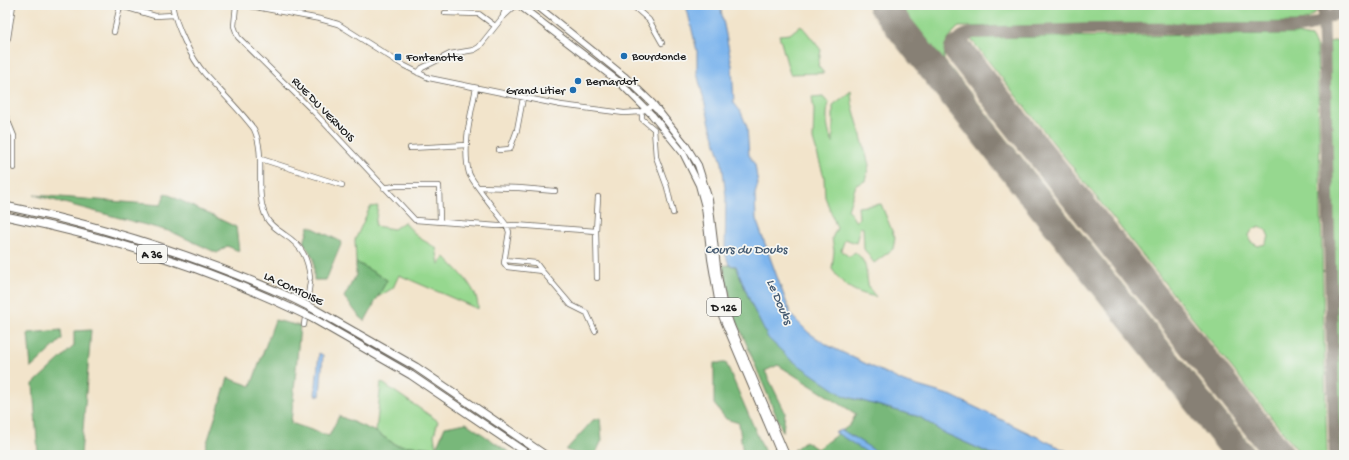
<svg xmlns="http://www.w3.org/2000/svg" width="1349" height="460" viewBox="0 0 1349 460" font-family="'Gochi Hand',sans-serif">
<rect width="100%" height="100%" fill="#f6f6f2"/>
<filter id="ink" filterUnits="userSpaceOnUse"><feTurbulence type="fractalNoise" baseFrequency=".025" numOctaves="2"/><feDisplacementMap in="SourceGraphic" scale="8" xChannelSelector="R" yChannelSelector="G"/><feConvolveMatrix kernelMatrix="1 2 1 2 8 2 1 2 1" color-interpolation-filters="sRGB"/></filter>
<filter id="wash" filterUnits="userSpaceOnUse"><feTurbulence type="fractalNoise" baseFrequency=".012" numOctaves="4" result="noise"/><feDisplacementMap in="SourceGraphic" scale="16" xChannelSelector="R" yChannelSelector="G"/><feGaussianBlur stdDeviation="0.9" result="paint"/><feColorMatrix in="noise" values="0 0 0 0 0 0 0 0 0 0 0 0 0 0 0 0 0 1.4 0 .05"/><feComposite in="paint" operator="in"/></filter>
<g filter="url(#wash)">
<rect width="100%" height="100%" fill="#f2e4cb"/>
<path fill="#96d88f" stroke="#597a56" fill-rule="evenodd" d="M890,5H1316V12L1308,19L1296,22L959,27C949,34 944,48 944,60L1258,455H1249Z
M801,25L821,50L818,66L824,73L790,74L779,35L790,34Z
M1296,34L1311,37L1317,47L1327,455H1301L970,38ZM1260,226L1266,230L1269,237L1265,244L1258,246L1251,242L1249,235L1253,229Z
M1344,39V455H1341L1328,68L1329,42Z
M851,91L852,103L869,165L865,181L856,185L848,210L856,222L859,218L858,207L881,204L895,238L893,249L874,263L864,249L863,228L860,227L856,243L845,239L841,250L849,257L855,252C868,263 865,269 868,283C868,288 873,293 876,297C854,292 845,288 832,269L834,251L832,238L837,228L825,197L824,177L813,139L814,110L812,97L823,96L829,103C825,115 827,132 833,143V105Z
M378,206L375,226L394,229L404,222L418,237L436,248L439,264L445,257C458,271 479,289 478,309L399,275L393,288L378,297L387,280L356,262L355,240L370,207Z
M381,382L438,421L434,435L436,448L396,445L376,432Z"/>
<path fill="#78b87a" stroke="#4a6a4b" d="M165,193L236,227L239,251L227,246L217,253L172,232L34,195L161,205Z
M309,226L342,242L326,280H314V259L304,243Z
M356,262L387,280L365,321L359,316L344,297L356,275Z
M723,265L736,266L752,306L844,396L920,417L942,432L993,455H795L794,450L805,441L817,449L850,425L856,414L778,365L765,371L785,412L783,432L734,314Z
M275,320L300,326L291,423L329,436L339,416L376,432L396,445L436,448L445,427L466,423L513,455H203L228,378L251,386Z
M61,330L62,339L31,368L28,333Z
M91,330L81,455H38L33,384L74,346V331Z
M714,363H726L766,455H743L739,423L726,419L714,404Z
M600,418L602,440L595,455H581L566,450L593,420Z"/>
<path fill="#7eb5ed" stroke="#4d6884" d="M686,5H720L732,65L734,103L741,112L747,127L749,155L755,165L758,184L755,194L756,219L791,315L809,333L829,346L904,382L952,396L1075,455H993L942,432L920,417L844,396L790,359L768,338L752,306L736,266L729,265L725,253L726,197L722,163L711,128L697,73V51Z
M319,353L323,355L320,396L315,395Z
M842,430L882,455H871L835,432Z"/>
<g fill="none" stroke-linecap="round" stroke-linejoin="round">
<path stroke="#878074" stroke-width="12" d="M1323,5L1335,455
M958,50L956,47C957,37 965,34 974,33L1093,29L1296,28L1309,26L1344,10L1343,5"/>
<path stroke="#878074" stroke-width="29" d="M882,5L1240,455
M958,50L1280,455"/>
</g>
</g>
<g filter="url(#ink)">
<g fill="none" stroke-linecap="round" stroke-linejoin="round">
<defs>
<path id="minor" d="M118,5L155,16L174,15
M172,5C176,26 191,58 205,74C221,92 239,109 254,129C267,157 253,192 267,219C271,226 278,230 285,235C302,246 308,258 310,278
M236,5L234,26L238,37L313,111L415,220L498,226L515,225L596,231L598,197
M245,5L320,19L338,24L403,65L429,78L561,105L624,113L640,112L652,106L656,110
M632,5L649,20L662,43
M445,13L479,14L495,26
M503,15L507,5
M114,32L120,6
M8,38L13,5
M418,73L422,68L450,54L474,50L479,47L502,18L516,5
M476,88C471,113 462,148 469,173C471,181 501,217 507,226L509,232L504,263L507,267L542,271L571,305L587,313L595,331
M5,114L14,136V168
M642,115V119L654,129L656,157L667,187L673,213
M410,148L467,145
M499,150L510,149L517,130L523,98
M261,159L342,185
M478,187L519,188L555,191
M384,188L395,186H439L440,221
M596,231L597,278
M505,260L536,263L542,271
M304,325L310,282"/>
<path id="major" d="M519,5L619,82L652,115L683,153L699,185L705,207L711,259L720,311L781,455
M536,5L624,76L653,104L685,144L698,165L709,200L718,275L723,303L731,326L786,455"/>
<path id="highway" d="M5,206C104,226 200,257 292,298
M5,216C104,236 202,266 293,309
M314,309L416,367L545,455
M312,318L411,375L529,455"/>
</defs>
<use href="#minor" stroke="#676259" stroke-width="6"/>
<use href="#major" stroke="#676259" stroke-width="8"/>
<use href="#highway" stroke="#676259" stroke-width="9"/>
<use href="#minor" stroke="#fff" stroke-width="4.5"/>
<use href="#major" stroke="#fff" stroke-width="6"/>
<use href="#highway" stroke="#fff" stroke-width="7"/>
<defs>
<path id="highway-bridge" d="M292,298L314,309
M293,309L312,318"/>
</defs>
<use href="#highway-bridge" stroke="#676259" stroke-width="9" stroke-linecap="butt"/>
<use href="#highway-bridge" stroke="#fff" stroke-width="7"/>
</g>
</g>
<g fill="#1f6fb2" stroke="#f6f6f2" stroke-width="1.5">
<circle cx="624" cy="56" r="4"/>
<rect x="394" y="53" width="8" height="8" rx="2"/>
<circle cx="578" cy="81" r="4"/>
<circle cx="573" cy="90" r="4"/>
</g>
<g text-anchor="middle" stroke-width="3.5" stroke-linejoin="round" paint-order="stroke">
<g fill="#f6f6f2" stroke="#5d5d5c" stroke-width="1">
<rect x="137" y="245" width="30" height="18" rx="3"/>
<rect x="707" y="298" width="34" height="18" rx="3"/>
</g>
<g font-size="11" font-weight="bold" fill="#1c1c1c">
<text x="152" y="258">A 36</text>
<text x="724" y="311">D 126</text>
</g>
<g font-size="12" fill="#1c1c1c" stroke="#f6f6f2" text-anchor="start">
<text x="632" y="60">Bourdoncle</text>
<text x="406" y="61">Fontenotte</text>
<text x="586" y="85">Bernardot</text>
<text x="565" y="94" text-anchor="end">Grand Litier</text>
</g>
<g font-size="12" fill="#1c1c1c" stroke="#f6f6f2">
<text transform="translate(324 109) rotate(46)" y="4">RUE DU VERNOIS</text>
<text transform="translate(294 288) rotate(25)" y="4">LA COMTOISE</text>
</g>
<g font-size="13" font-style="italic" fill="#435970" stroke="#f6f6f2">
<text x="746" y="253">Cours du Doubs</text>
<text transform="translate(781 301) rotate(67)" y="5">Le Doubs</text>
</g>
</g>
<rect width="1349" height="460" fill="none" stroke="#f6f6f2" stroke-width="20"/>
</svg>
